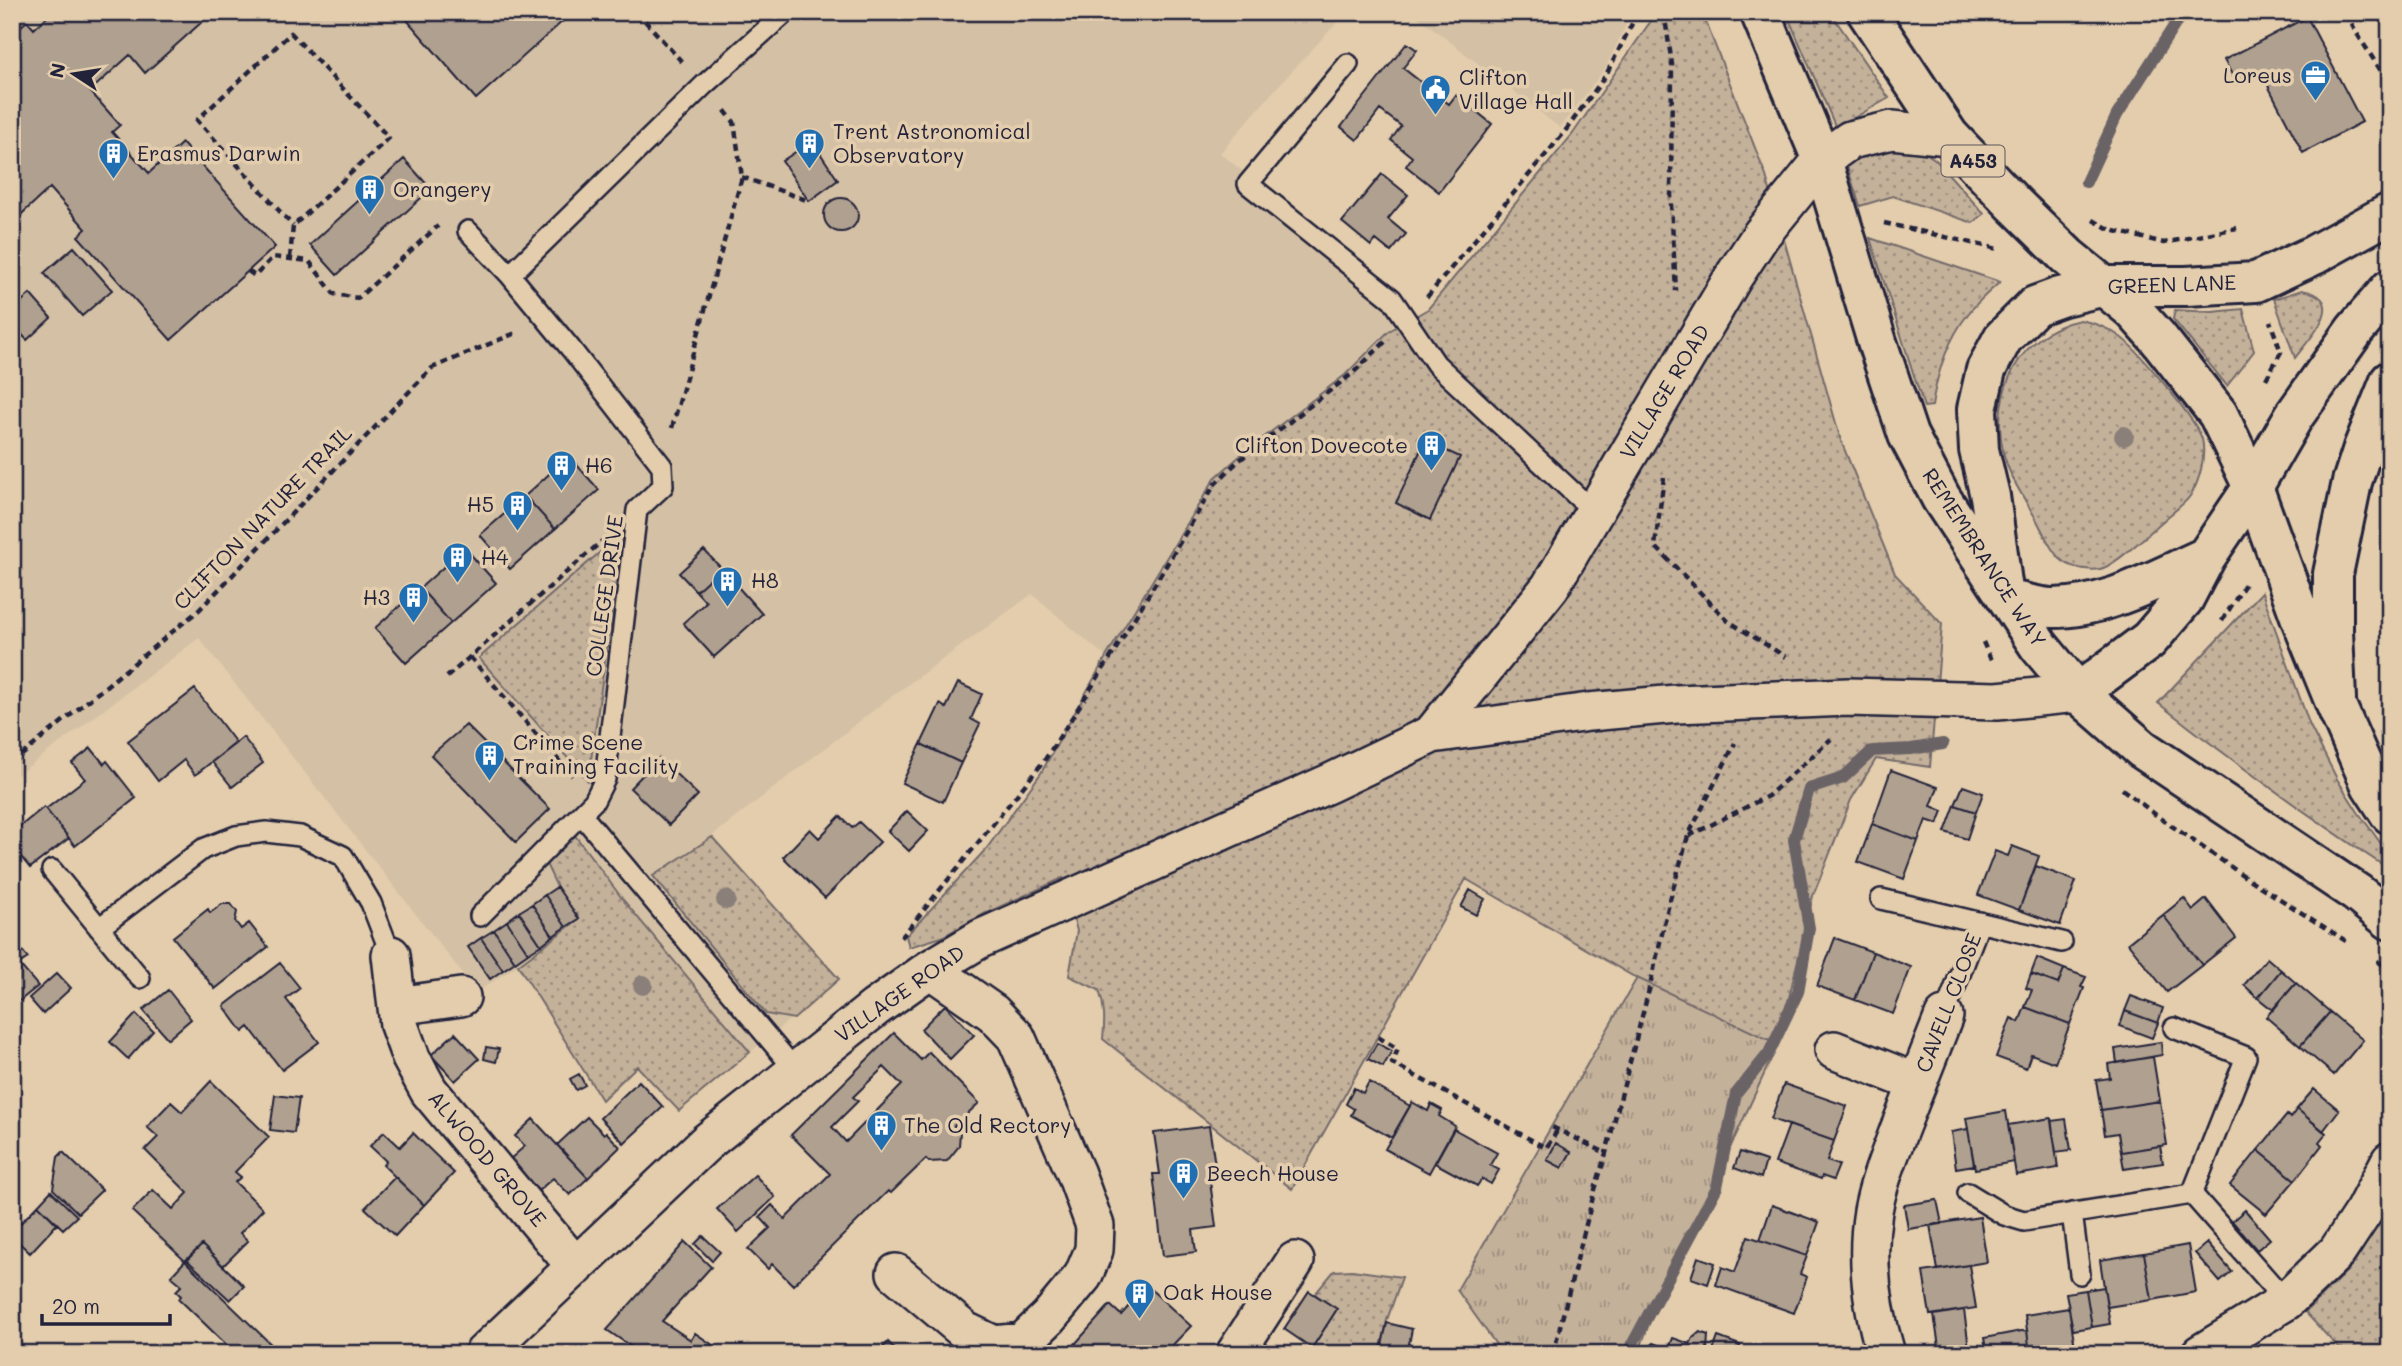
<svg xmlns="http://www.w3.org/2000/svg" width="2402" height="1366" viewBox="0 0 2402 1366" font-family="Mali,sans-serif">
<defs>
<pattern id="grass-dots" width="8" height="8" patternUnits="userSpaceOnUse" patternTransform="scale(1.75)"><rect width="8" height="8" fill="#c4b19a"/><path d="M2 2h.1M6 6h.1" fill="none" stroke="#9f907f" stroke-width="1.8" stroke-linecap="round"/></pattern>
<pattern id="park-tufts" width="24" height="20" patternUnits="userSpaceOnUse" patternTransform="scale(1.75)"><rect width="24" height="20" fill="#c4b19a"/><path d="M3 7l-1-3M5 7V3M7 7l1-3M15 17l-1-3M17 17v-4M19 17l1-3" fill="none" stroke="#9f907f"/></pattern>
</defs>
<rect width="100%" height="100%" fill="#e3cdad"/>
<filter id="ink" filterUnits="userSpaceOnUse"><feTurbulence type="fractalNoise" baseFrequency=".0143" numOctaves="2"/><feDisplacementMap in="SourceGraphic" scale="14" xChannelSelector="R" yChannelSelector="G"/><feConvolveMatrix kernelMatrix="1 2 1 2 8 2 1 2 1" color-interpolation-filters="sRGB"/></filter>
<g filter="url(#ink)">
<path fill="#d4c0a4" d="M12,12H1347L1279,85L1220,153L1408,304L1389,331L1345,375L1241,455L1215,478L1106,657L1032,594L888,699L712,836L839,979L679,1111L637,1066L602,1100L518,965L477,992L199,638L12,779Z
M1412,12H1632L1606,67L1560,128Z"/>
<path fill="url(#grass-dots)" stroke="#736a6a" stroke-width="2" d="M1657,12H1702L1766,176L1841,441L1895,574L1942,624L1930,767L1876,759L1851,800L1813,896L1778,1044L1650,986L1466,879L1292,1189L1103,1039C1105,1021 1105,1007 1099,990L1069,976L1077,931L1063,878L986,913L942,937L909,947L906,936L987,848L1041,773L1106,657L1215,478L1241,455L1345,375L1389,331L1428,309L1572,135Z
M1786,12H1830L1889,98L1836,128Z
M1883,144L1920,149L1936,160L1984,214L1973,223L1893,196L1860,206L1847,166L1862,154Z
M1870,238L2000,282C1989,292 1977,302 1968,314C1947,341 1937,373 1932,406L1924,407Z
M2302,290C2350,299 2311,336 2295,358L2274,299Z
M2243,309L2254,351L2227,386L2173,319L2175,310L2212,312Z
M2080,320C2095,323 2107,327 2119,336C2136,347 2197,421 2202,439C2206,456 2200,481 2190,496C2186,502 2177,509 2171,514C2156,526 2116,566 2100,569C2089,571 2073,568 2064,562C2051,553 2043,531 2035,517C2023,496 2008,475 2003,451C1990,392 2020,332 2080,320Z
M2390,527V664L2382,616Z
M623,532L588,781L479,658Z
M2262,592L2310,726L2337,779L2358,812L2390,856V870C2310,817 2233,762 2158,703Z
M574,834L624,901L750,1052L679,1111L637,1066L602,1100L518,965L579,919L557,887L546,864Z
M712,837L839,979L794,1019L766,1014L653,876Z
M2390,1205V1339L2383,1354H2344L2305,1312L2353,1265Z
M1352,1270L1402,1277L1387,1320L1380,1354H1317L1312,1348L1337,1309L1315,1294L1334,1271Z"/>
<path fill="url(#park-tufts)" stroke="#736a6a" stroke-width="2" d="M1637,978L1778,1044L1649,1324L1638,1354H1495L1497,1346L1457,1290Z"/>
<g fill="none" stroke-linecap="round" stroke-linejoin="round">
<path stroke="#6b6366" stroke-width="12" d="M2086,182L2117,115L2183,12
M1627,1354L1717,1187L1736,1094L1769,1053L1798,992L1809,928L1794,840L1809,789L1843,778L1872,751L1911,749L1943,744"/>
</g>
<path fill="#b0a08f" stroke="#22223b" stroke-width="2" fill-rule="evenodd" d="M52,12H213L145,73L130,55L90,91L120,125L112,132L149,173L182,143L275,247L171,340L78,236L86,229L50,188L14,221L12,219V34L27,21L34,29Z
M400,12H573L476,99Z
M2307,17L2362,122L2303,153L2261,72L2237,84L2224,60Z
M1407,43L1417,50L1403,68L1449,104L1456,95L1492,124L1439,192L1406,166L1412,157L1391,140L1401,126L1380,110L1357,140L1341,127Z
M812,141L838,180L809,201L782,161Z
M404,159L431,189L337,275L310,245Z
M1382,174L1408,195L1388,219L1406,234L1391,252L1376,240L1371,246L1342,222Z
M824 215a17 17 0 1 1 34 0a17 17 0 1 1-34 0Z
M74,247L112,290L82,316L44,273Z
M30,294L51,318L27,340L12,324V310Z
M1425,441L1460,457L1430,520L1396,503Z
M569,456L599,490L555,529L525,496Z
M525,496L555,529L510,569L480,535Z
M465,548L496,583L451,623L420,588Z
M704,550L721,568L696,591L679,573Z
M721,568L762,614L714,657L683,623L706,602L696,591Z
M420,588L451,623L406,663L375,628Z
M958,683L982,694L971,719L980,724L961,763L921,744L940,704L946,708Z
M195,689L236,743L195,775L184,760L158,781L128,741Z
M466,725L550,809L516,842L431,755Z
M243,737L263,763L232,787L212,762Z
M921,744L961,763L943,802L902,783Z
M91,748L104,764L107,761L136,798L75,846L46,809L85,779L72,763Z
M659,758L698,795L669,825L630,788Z
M1891,770L1938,787L1931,806L1943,811L1938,824L1926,820L1918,841L1872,824Z
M1963,786L1983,793L1976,812L1955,805Z
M1955,805L1976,812L1967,839L1945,832Z
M44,807L69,838L30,868L12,846V833Z
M907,811L928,831L909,851L888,831Z
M840,816L852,828L859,822L880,842L825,898L783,857L810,829L819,838Z
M1872,824L1918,841L1904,879L1858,862Z
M2012,846L2039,856L2019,910L1978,895L1995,851L2008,856Z
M2036,866L2076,881L2060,925L2019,910Z
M557,887L579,919L566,927L545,895Z
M1470,890L1485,899L1476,915L1461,907Z
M545,895L566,927L553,936L532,904Z
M2184,898L2193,910L2206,899L2236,938L2202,965L2163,915Z
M222,904H231L237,912L235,921L241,929L249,923L268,947L215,989L173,937L208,909L210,913Z
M532,904L553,936L541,945L519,912Z
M519,912L541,945L528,953L507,921Z
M2163,915L2202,965L2167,992L2128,943Z
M507,921L528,953L515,962L494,930Z
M494,930L515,962L503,970L481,938Z
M12,938L28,958L19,964L38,986L12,1007Z
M481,938L503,970L490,979L468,947Z
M1835,938L1873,952L1855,1000L1817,986Z
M1873,952L1911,967L1893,1014L1855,1000Z
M2037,958L2064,969L2058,984L2031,974Z
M2267,958L2281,970L2258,998L2244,985Z
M280,963L300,988L286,999L319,1042L282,1070L249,1027L243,1032L224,1006Z
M2064,969L2086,977L2081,987L2084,988L2070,1024L2025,1007L2032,990L2026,988L2031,974L2058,984Z
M2281,970L2296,983L2273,1010L2258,998Z
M57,973L71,988L43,1014L29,998Z
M2296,983L2330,1012L2300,1046L2266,1017Z
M168,990L191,1019L168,1039L143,1010Z
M2131,996L2163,1008L2158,1023L2125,1011Z
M945,1005L974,1035L950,1059L921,1029Z
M2025,1007L2070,1024L2055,1063L2031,1054L2026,1068L1996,1057L2011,1018L2019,1022Z
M2125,1011L2158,1023L2152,1038L2120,1026Z
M2330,1012L2363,1040L2334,1075L2300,1046Z
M136,1014L153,1031L128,1059L110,1042Z
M455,1033L479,1059L455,1081L431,1055Z
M894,1033L921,1060L929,1052L979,1103L954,1126L960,1132L959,1146L947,1161L929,1162L926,1159L891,1193L888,1191L793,1285L772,1264L768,1269L748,1249L770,1228L760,1217L772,1205L785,1219L830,1174L791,1135ZM884,1067L902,1085L846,1142L832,1127L858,1101L853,1097Z
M2161,1042L2162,1055L2117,1063L2115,1049Z
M1377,1043L1392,1051L1383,1067L1368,1059Z
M486,1047L499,1049L496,1062L484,1059Z
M2153,1057L2160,1101L2101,1110L2096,1080L2110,1078L2108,1064Z
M579,1074L585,1085L576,1090L570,1079Z
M211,1081L269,1137L235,1172L241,1177L235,1182L263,1209L240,1233L248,1241L223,1266L202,1245L185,1261L132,1211L153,1190L173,1209L188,1193L145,1150L158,1137L147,1127L171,1102L182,1112Z
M639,1081L663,1107L624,1143L600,1118Z
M1369,1082L1410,1106L1392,1138L1351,1115L1354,1109L1346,1104L1354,1088L1363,1093Z
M1784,1084L1847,1106L1834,1141L1771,1119Z
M2314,1089L2339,1110L2323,1131L2297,1109Z
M275,1095L299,1098L294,1133L270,1130Z
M2160,1101L2167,1145L2121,1152L2118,1133L2105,1135L2101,1110Z
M1412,1102L1428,1111L1431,1104L1442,1110L1439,1116L1455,1126L1429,1173L1385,1149Z
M2297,1109L2326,1133L2319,1142L2322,1145L2295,1180L2258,1150L2287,1115L2290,1118Z
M2006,1111L2014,1162L1975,1169L1966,1118Z
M587,1117L604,1134L606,1132L620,1147L588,1178L557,1145Z
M2051,1118L2058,1168L2016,1175L2008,1125Z
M533,1119L588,1178L570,1195L553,1178L538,1191L509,1160L525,1146L515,1136Z
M2066,1119L2071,1150L2056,1152L2051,1121Z
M1789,1125L1834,1141L1827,1161L1839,1165L1833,1180L1822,1176L1821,1179L1775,1163Z
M1209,1126L1215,1165L1208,1166L1216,1227L1193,1230L1196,1252L1163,1256L1153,1174H1160L1154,1133Z
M1454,1129L1497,1153L1490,1165L1499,1170L1491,1184L1482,1179L1477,1186L1435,1163Z
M1968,1129L1974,1165L1956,1168L1951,1132Z
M384,1132L400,1147L413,1133L454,1173L424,1205L383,1165L386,1161L370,1146Z
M1556,1143L1571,1152L1562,1168L1547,1160Z
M2160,1146L2163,1163L2124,1169L2121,1152Z
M2258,1150L2295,1180L2266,1214L2230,1185Z
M63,1152L102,1190L78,1213L53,1189L58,1157Z
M1740,1152L1766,1161L1761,1178L1734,1168Z
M755,1175L775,1197L738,1232L717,1209Z
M395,1177L424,1205L395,1236L365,1208Z
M51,1191L77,1216L63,1229L38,1205Z
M1937,1200L1942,1224L1908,1229L1904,1205Z
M38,1205L57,1224L30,1253L12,1236V1232Z
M1772,1205L1819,1222L1807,1256L1760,1240Z
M2245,1210L2270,1239L2257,1250L2232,1221Z
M1980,1217L1987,1262L1938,1270L1930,1225Z
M703,1236L720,1252L712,1261L695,1244Z
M1748,1236L1807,1256L1800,1274L1807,1277L1794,1313L1716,1285L1722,1267L1735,1272Z
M685,1242L711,1267L662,1321L691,1340L695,1333L726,1354H642L607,1330Z
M2207,1243L2232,1272L2220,1282L2195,1253Z
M202,1245L244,1286L230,1300L187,1260Z
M2188,1245L2196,1292L2152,1300L2144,1253Z
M2144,1253L2152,1300L2107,1307L2100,1260Z
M1698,1257L1715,1263L1708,1284L1691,1278Z
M185,1261L281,1354H236L179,1299L181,1296L176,1291L182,1285L171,1276Z
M1969,1265L1976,1308L1930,1315L1923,1272Z
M1147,1286L1191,1326L1164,1354H1161L1155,1349L1150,1354H1085L1075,1344L1110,1305L1121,1315Z
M2104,1287L2110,1324L2092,1327L2086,1290Z
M2086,1290L2092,1327L2073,1330L2066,1293Z
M1309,1291L1337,1309L1312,1348L1284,1329Z
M2069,1308L2076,1354H2030L2025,1315Z
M1964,1310L1969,1348L1940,1353L1934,1315Z
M1387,1323L1412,1329L1407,1354H1380Z
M2027,1330L2030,1354H1987L1984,1338Z
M1700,1332L1708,1335L1707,1351L1712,1354H1667L1673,1338L1690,1344L1693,1338Z
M1718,1337L1740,1345L1737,1354H1712Z
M888,1342L900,1354H877Z
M1653,1343L1669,1349L1667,1354H1648Z"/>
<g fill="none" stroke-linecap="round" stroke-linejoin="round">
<defs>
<path id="lane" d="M786,12L704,85L510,275L571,349L662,466L663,486L637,510L605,779L594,801L581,814L796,1071
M1348,64L1248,184L1392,299L1436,364L1579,498L1595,509
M468,231L510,275
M52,870L140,978
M1881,899L2062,942
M480,916L581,814
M99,928L203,849L236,836L266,832L300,836L343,856L371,903L391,955
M1944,1016L1980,922
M1968,1193L2004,1215L2024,1221L2192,1194L2246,1057L2174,1028
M2192,1194L2286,1301
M2072,1213L2080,1274"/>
<path id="street" d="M1432,734L1550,587L1734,276L1761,235L1822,160L1850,140L1892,130L1949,136
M391,955L399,1025L411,1058L429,1091L576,1267
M397,1006L461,997
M1834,1050L1917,1083
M896,1273L965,1331L994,1345L1023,1342L1049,1317L1083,1276L1094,1250L1095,1226L1076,1174L1016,1037L993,1013L930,969
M483,1354L707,1142L875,1008L930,969L980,939L1330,783L1432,734L1589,712L1676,704L1848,697L1997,701L2078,693
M1235,1354L1295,1261
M1886,1354C1872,1308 1865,1260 1873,1211C1878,1183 1889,1157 1899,1130C1914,1092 1929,1054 1944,1016
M2200,1354L2286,1301L2337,1252L2364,1211L2390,1161"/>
<path id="secondary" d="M2003,590L1990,496L1979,450L1977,409L1986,370L2003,338L2035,306L2060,297L2105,286H2186L2256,282L2314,255L2390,213
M2010,600C2024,603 2039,608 2053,608C2107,608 2158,578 2206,557
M2078,693L2149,640L2184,599L2206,557L2253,487L2294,416L2355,330L2390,289
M2336,699L2333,631V574L2352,482L2363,448L2390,381"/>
<path id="highway" d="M1760,12L1822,160L1877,342L1908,435L1941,498L2039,646L2078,693L2142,749L2357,893L2390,920
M1867,12L1949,136L2014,204L2068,257L2133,310L2158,338L2218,414L2253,487L2301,619L2336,705L2371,785L2390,814"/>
</defs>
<use href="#lane" stroke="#22223b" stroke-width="24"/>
<use href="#street" stroke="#22223b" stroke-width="42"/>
<use href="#secondary" stroke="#22223b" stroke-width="44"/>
<use href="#highway" stroke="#22223b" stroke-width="44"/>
<path stroke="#22223b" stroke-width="4.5" stroke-dasharray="7 5" stroke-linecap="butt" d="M637,12L682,62
M1664,12L1672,64L1671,204L1676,291
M2348,12L2354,29L2390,85
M742,177L809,201
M2093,220L2111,230L2164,243L2237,228
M1884,223L1998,249
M290,258L293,226L389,138L291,33L197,120L293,226
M248,271L255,276L273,257L309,261L334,294L358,298L438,226
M1427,297L1563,134L1606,75L1638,12
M2266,379L2281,352L2270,321
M672,428L742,177L734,122L723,108
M1664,477L1655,546L1728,621L1786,657
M2222,621L2245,584
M1983,642L1991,660
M470,657L572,776
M447,677L602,541
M12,763L199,610L432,368L518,332
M2122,789L2156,815L2247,878L2346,941
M1689,836L1768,796L1831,739
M901,938L1044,761L1111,657L1215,484L1237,462L1353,373L1385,342
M2377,961L2390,969
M1378,1037L1398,1049L1392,1063L1546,1148L1556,1133L1552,1127L1606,1153
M1553,1354L1594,1193L1606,1153L1650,986L1669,903L1688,836L1735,743"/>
<use href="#lane" stroke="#e3cdad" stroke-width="19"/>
<use href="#street" stroke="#e3cdad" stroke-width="37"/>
<use href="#secondary" stroke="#e3cdad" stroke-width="38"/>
<use href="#highway" stroke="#e3cdad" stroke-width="38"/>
</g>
<g fill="#8a7f79">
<circle cx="2124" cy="436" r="10"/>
<circle cx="726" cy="900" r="10"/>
<circle cx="643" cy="985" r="10"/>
</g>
</g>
<defs>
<symbol id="office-pin" viewBox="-11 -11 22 30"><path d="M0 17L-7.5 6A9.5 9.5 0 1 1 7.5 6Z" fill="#1f6fb2" stroke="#e3cdad"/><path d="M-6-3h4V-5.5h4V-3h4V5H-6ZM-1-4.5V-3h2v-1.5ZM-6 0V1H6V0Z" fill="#fff"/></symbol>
<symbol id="civic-pin" viewBox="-11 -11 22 30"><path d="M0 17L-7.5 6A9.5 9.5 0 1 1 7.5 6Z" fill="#1f6fb2" stroke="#e3cdad"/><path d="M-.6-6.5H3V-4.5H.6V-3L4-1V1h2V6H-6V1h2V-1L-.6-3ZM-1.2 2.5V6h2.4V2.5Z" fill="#fff"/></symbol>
<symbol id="building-pin" viewBox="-11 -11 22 30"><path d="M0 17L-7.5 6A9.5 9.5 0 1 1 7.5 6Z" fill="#1f6fb2" stroke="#e3cdad"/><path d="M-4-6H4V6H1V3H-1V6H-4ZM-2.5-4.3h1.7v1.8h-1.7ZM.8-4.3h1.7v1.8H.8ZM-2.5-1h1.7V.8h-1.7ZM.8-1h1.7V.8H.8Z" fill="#fff"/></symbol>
</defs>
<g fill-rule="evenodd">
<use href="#office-pin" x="2298" y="58" width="35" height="47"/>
<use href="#civic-pin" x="1418" y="72" width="35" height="47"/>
<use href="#building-pin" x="792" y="126" width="35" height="47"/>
<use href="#building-pin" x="96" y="136" width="35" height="47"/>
<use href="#building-pin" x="352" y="172" width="35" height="47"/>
<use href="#building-pin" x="1414" y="428" width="35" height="47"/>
<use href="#building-pin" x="544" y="448" width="35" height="47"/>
<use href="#building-pin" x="500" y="488" width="35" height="47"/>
<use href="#building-pin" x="440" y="540" width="35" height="47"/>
<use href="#building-pin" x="710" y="564" width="35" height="47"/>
<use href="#building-pin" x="396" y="580" width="35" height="47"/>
<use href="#building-pin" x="472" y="738" width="35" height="47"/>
<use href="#building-pin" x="864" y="1108" width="35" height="47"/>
<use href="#building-pin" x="1166" y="1156" width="35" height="47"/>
<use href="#building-pin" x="1122" y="1276" width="35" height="47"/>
</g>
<g text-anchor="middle" stroke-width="7" stroke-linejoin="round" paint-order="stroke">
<rect fill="#e3cdad" stroke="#5c555d" stroke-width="2" x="1941.5" y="145.5" width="63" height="31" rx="5"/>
<g font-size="19" font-weight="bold" fill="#22223b">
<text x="1973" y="168">A453</text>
</g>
<g font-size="21" fill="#22223b" stroke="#e3cdad" text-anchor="start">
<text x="2292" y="83" text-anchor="end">Loreus</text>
<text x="1459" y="85">Clifton<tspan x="1459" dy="24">Village Hall</tspan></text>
<text x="833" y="139">Trent Astronomical<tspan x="833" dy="24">Observatory</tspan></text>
<text x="137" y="161">Erasmus Darwin</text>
<text x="393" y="197">Orangery</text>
<text x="1408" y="453" text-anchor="end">Clifton Dovecote</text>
<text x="585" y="473">H6</text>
<text x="494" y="512" text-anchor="end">H5</text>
<text x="481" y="565">H4</text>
<text x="751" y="588">H8</text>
<text x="390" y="605" text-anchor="end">H3</text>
<text x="513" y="750">Crime Scene<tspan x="513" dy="24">Training Facility</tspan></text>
<text x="904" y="1133">The Old Rectory</text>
<text x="1207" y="1181">Beech House</text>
<text x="1163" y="1300">Oak House</text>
</g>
<g font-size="21" fill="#22223b" stroke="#e3cdad">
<text transform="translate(2172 285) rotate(-2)" y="7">GREEN LANE</text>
<text transform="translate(1665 392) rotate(-59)" y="7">VILLAGE ROAD</text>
<text transform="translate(263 518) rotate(-46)" y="7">CLIFTON NATURE TRAIL</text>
<text transform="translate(1984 558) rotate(57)" y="7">REMEMBRANCE WAY</text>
<text transform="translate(605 596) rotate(-82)" y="7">COLLEGE DRIVE</text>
<text transform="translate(900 994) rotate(-35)" y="7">VILLAGE ROAD</text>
<text transform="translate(1949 1003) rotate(-69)" y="7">CAVELL CLOSE</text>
<text transform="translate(487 1159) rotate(50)" y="7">ALWOOD GROVE</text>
</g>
</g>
<rect width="2402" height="1366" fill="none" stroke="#e3cdad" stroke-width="42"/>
<rect x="21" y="21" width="2360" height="1324" fill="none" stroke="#22223b" stroke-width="2.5" filter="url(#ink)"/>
<g transform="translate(74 74) rotate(282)" stroke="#e3cdad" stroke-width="5" paint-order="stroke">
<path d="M0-5L12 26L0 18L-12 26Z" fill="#22223b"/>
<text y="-10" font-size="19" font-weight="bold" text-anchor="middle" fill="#22223b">N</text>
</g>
<path d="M42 1314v10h128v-10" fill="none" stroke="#22223b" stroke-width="3.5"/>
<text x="52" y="1314" font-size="21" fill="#22223b" stroke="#e3cdad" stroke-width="5" paint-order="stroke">20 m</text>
</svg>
